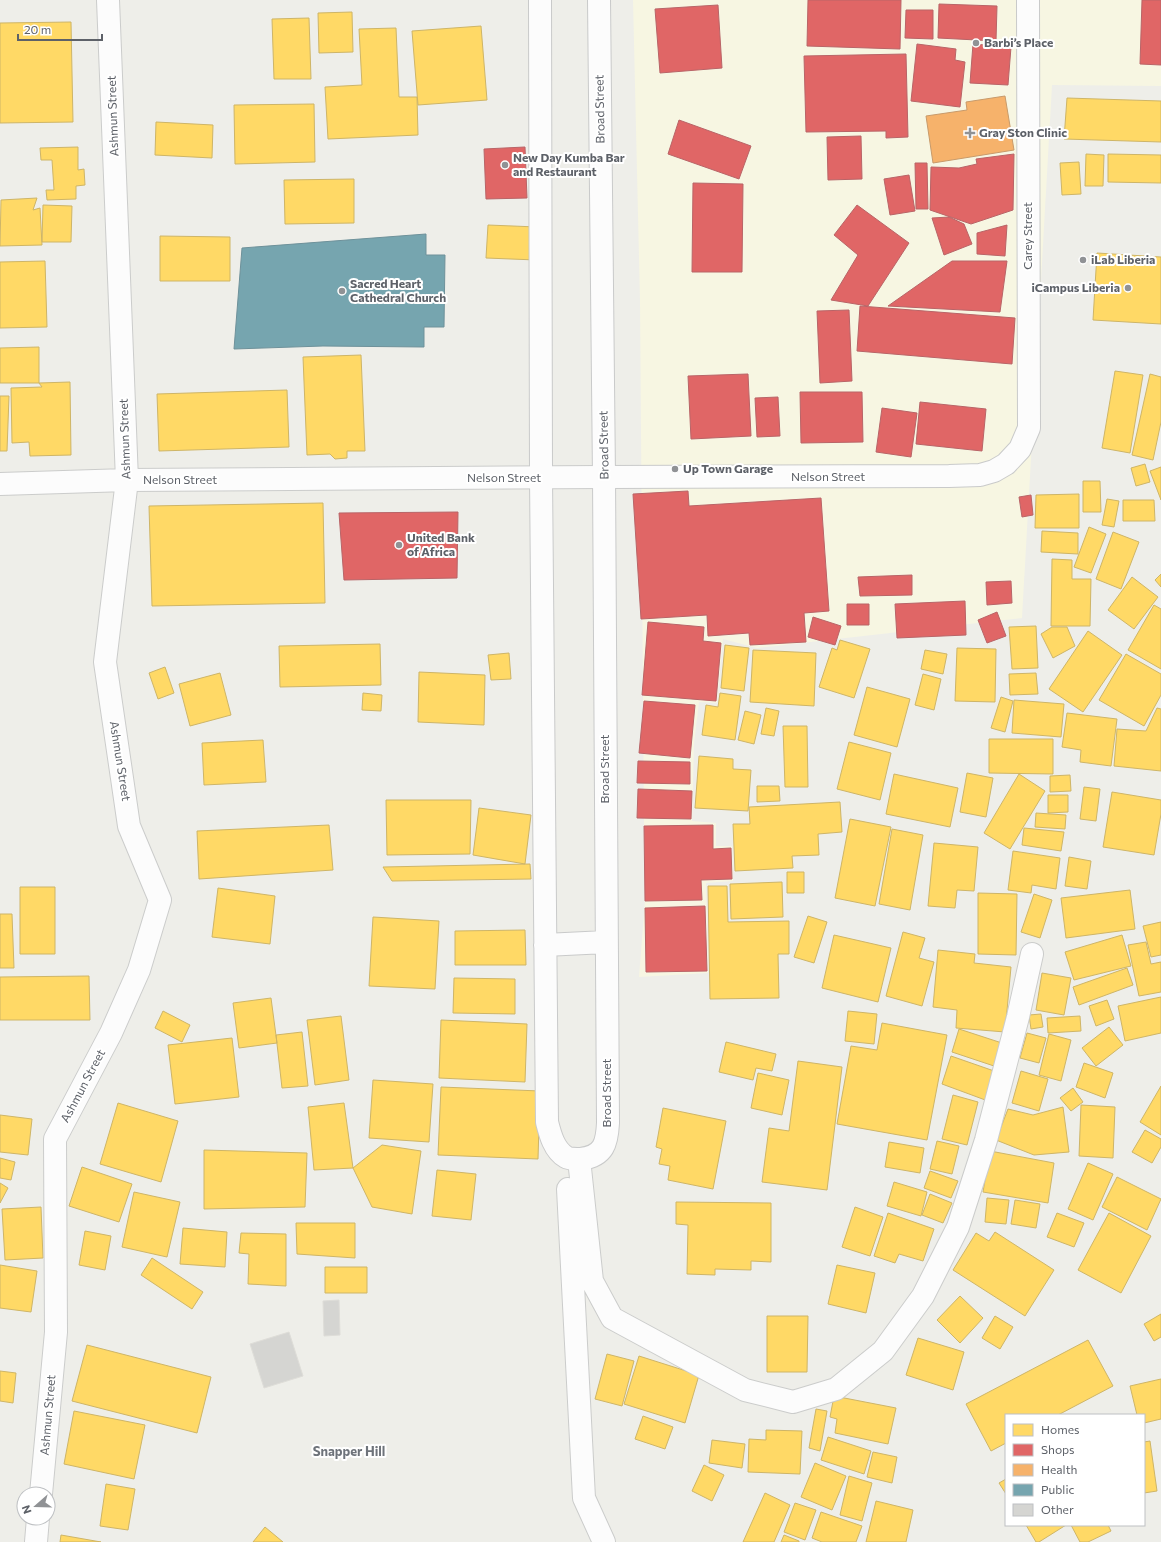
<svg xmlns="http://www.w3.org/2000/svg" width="1161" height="1542" viewBox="0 0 1161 1542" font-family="Commissioner,sans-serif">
<rect width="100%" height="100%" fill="#eeeee9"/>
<path fill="#f7f6e2" d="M633,0H1161V86L1052,85L1022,618L757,648L723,639L717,703L699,702L694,744L692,821L716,823V846H732L733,881L706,883L708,973L639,977L645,901L644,826L640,300Z"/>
<path fill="#ffd966" stroke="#ceb567" d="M352,12L353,52L319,53L318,13Z
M309,18L311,79H274L272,19Z
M71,22L73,122L0,123V23Z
M481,26L487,100L418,105L412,31Z
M396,28L399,97H417L418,135L328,139L325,87L362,85L359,29Z
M1067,98L1161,101V142L1064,139Z
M314,104L315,162L235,164L234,105Z
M156,122L213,125L212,158L155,155Z
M78,147V170L84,169L85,185L76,186V199L47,200L46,190H54L52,160H41L40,148Z
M1086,154L1104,155L1103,186H1085Z
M1108,154L1161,155V183L1108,182Z
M1079,162L1081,194L1062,195L1060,163Z
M354,179V223L285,224L284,180Z
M37,198L33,210L40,208L42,245L0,246L1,200Z
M43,205L72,206L71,242H42Z
M488,225L537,227L536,260L486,258Z
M160,236L230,237V281H160Z
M1097,253L1161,257V324L1093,320Z
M45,261L47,327L0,328V262Z
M39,347V383H0V348Z
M361,355L365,451H347V458L335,459L330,454L307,455L303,357Z
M1115,371L1143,375L1130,453L1102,448Z
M1150,374L1161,377V422L1153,460L1132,455Z
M70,382L71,455L30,456L29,442L12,443L11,388L42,387L39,383Z
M287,390L289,447L159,451L157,394Z
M0,396H9L7,451H0Z
M1145,464L1150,482L1136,486L1131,468Z
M1161,467V500L1150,471Z
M1083,481H1100L1101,512H1083Z
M1079,494V528H1035L1036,495Z
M1107,499L1119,501L1114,527L1102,525Z
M1123,500H1154L1155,521H1123Z
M323,503L325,603L152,606L149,506Z
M1089,527L1106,534L1091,573L1074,567Z
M1042,531L1078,533V554L1041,552Z
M1113,532L1139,542L1121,589L1096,579Z
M1052,559L1072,560V579H1091L1090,626H1051Z
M1161,574V587L1155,580Z
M1132,577L1158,597L1134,629L1108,610Z
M1154,605L1161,609V669L1128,650Z
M1036,626L1038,668L1012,669L1009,627Z
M1052,627H1067L1075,646L1053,658L1041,634Z
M1088,631L1122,655L1083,712L1049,689Z
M840,640L870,649L854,698L819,687L832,648L837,650Z
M380,644L381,685L280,687L279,646Z
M725,645L749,648L744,691L721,688Z
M957,648L996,649L995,702L955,701Z
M753,650L816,653L814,706L750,702Z
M925,650L947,654L943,674L921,669Z
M509,653L511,679L491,680L488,655Z
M1126,654L1161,674V695L1144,726L1099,700Z
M165,667L174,693L158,699L149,673Z
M419,672L485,675L484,725L418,722Z
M220,673L231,715L190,726L179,684Z
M1036,673L1038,694L1010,695L1009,674Z
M923,674L941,679L934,710L915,705Z
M867,687L910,699L897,747L854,735Z
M363,693L382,695L381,711L362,710Z
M720,693L741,696L735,740L702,735L706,705L718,707Z
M1001,697L1013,701L1005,732L991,728Z
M1014,700L1064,704L1061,737L1012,733Z
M766,708L779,711L774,736L761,734Z
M1157,708L1161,709V771L1114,766L1117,729L1146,731Z
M745,711L761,715L754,744L738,740Z
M1067,713L1117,719L1111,766L1080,762L1081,750L1062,747Z
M783,726H807L808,787H785Z
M989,739H1053V774L989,773Z
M263,740L266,782L204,785L202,743Z
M849,742L891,753L880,800L837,789Z
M699,756L733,759V769L751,770L748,811L695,808Z
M967,773L993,778L986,817L960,812Z
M894,774L958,788L950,827L886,814Z
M1019,774L1045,791L1010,849L984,833Z
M1070,775L1071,791L1050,792V776Z
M757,786H779L780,801L757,802Z
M1084,787L1100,789L1096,821L1080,819Z
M1112,792L1161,800V814L1154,855L1103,847Z
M1048,795H1068V812L1048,813Z
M386,800H471L470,854L387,855Z
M840,802L842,832L818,834L819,855L792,856L793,868L735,871L733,824H750L749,807Z
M479,808L531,815L525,864L473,855Z
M1036,813L1066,815L1065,829L1035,827Z
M850,819L891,827L875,906L835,898Z
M329,825L333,870L199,879L197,831Z
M1024,828L1064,832L1061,851L1022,845Z
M892,829L923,835L910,910L879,904Z
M934,843L978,847L974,891L957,890L955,908L928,906Z
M1013,851L1060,858L1056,889L1032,885L1031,893L1008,890Z
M1069,857L1091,861L1087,889L1065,886Z
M530,864L531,879L392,881L383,867Z
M787,872H804V893H787Z
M782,882L783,917L731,919L730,884Z
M708,886H727L728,922L789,921V954H778L779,998L710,999Z
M20,887H55V954H20Z
M218,888L275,896L270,944L212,937Z
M1130,890L1135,929L1066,938L1061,898Z
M978,893L1017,894L1016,955L978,954Z
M1034,894L1052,900L1040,938L1021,932Z
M0,914H12L14,968H0Z
M808,916L827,922L814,963L794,957Z
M373,917L439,921L435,989L369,986Z
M1161,922V955L1151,957L1143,926Z
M525,930L526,965H455V931Z
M903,932L925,938L919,958L934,962L922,1006L886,996Z
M834,935L891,948L878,1002L822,988Z
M1122,935L1131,966L1074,980L1065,952Z
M1146,942L1151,964L1161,962V992L1139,996L1128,945Z
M938,950L975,954L974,963L1011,967L1005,1032L956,1028L957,1010L933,1007Z
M1127,968L1133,985L1079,1005L1073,987Z
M1042,973L1071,978L1064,1015L1036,1010Z
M89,976L90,1020H0V977Z
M454,978L515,979V1014L453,1013Z
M1161,997V1033L1125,1041L1118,1006Z
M271,998L277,1043L239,1048L233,1003Z
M1107,1000L1114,1019L1096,1026L1089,1006Z
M163,1011L190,1025L182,1042L155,1028Z
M848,1011L877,1014L874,1044L845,1041Z
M1041,1014L1043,1027L1031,1029L1029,1015Z
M341,1016L349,1080L315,1085L307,1020Z
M1080,1016L1081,1031L1048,1033L1047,1018Z
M441,1020L527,1024L525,1082L439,1078Z
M882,1023L947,1035L927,1140L837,1124L851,1046L877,1050Z
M1109,1027L1123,1045L1096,1066L1082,1048Z
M959,1029L1005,1044L997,1067L952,1052Z
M302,1032L308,1086L282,1088L276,1035Z
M1027,1033L1046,1038L1039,1063L1020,1058Z
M1049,1034L1071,1040L1061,1081L1039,1075Z
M232,1038L239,1097L175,1104L168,1045Z
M726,1042L776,1054L772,1071L756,1068L753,1080L719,1072Z
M951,1056L997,1072L988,1101L942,1084Z
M798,1061L842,1067L827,1190L762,1182L769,1128L789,1131Z
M1084,1063L1113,1073L1105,1098L1076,1087Z
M1021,1071L1048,1079L1039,1111L1012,1103Z
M758,1073L789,1080L782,1115L751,1108Z
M373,1080L433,1084L429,1142L369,1138Z
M1161,1086V1135L1140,1122Z
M441,1087L540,1091L538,1159L438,1155Z
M1073,1088L1083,1102L1071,1111L1060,1098Z
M953,1095L978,1102L967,1145L942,1139Z
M118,1103L178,1121L161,1182L100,1164Z
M344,1103L353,1168L314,1170L308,1107Z
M1081,1105L1115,1107L1113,1158L1079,1156Z
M1063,1107L1069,1152L1034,1155L996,1140L1008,1109L1033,1115Z
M663,1108L726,1121L713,1189L668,1180L670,1166L659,1164L662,1149L656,1147Z
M0,1115L32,1119L28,1155L0,1152Z
M1145,1130L1161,1139V1147L1152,1163L1132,1152Z
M937,1141L959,1146L952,1174L930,1169Z
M889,1142L924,1148L920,1173L885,1167Z
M382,1145L421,1151L412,1214L372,1207L353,1168Z
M204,1150L307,1153L305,1207L204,1209Z
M990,1151L1054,1163L1048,1203L983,1192Z
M0,1158L15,1162L11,1180L0,1178Z
M1088,1163L1113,1174L1093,1220L1068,1209Z
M82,1167L132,1184L119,1222L69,1206Z
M437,1170L476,1174L471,1220L432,1216Z
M930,1171L958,1181L951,1198L924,1188Z
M1117,1177L1161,1199L1147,1230L1102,1207Z
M894,1182L927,1192L921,1216L887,1206Z
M0,1183L8,1188L0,1203Z
M134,1192L180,1202L167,1257L122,1247Z
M930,1194L952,1203L943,1223L922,1215Z
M987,1198L1009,1200L1006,1224L985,1222Z
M1015,1200L1040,1204L1036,1228L1011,1224Z
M676,1202L771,1203V1262L751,1261V1270L715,1269V1275L687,1274L688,1225L676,1224Z
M41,1207L43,1258L5,1260L2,1209Z
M855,1207L883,1217L870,1256L842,1247Z
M888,1213L934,1229L923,1261L899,1254L895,1263L874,1256Z
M1057,1213L1084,1223L1074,1247L1047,1237Z
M1109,1213L1151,1236L1121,1293L1078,1270Z
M296,1223H355V1258L297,1254Z
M183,1228L227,1232L225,1267L180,1264Z
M85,1231L111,1236L105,1270L79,1265Z
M995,1232L1054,1270L1025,1316L953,1270L976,1233L989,1241Z
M241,1233L286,1234V1286L248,1284L249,1254L239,1253Z
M152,1258L203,1292L192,1309L141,1275Z
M0,1265L37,1271L31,1312L0,1308Z
M837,1265L875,1273L866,1313L828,1304Z
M325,1267H367V1293H325Z
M960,1296L983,1318L960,1343L937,1320Z
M1161,1314V1337L1154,1341L1144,1324Z
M767,1316H808L807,1372H767Z
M995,1316L1013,1327L1000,1349L982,1338Z
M918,1338L964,1352L953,1390L906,1375Z
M1088,1340L1113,1386L1058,1415H1006V1443L991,1451L966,1404Z
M87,1345L211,1377L197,1433L72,1401Z
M607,1354L634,1361L622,1406L595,1399Z
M639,1356L699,1375L685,1423L624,1404Z
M0,1371L16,1373L13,1403L0,1401Z
M1161,1379V1419L1144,1423V1415H1137L1130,1386Z
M834,1396L896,1408L888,1444L835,1433L837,1419L830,1417Z
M816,1409L827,1411L820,1451L809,1448Z
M74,1411L145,1425L134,1479L64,1464Z
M643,1416L673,1427L665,1449L635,1439Z
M766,1430L802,1431L800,1474L748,1472L749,1439L766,1440Z
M828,1437L871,1451L864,1474L821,1460Z
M712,1440L745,1444L742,1468L709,1463Z
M1150,1441L1157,1491L1144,1493V1442Z
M873,1452L897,1457L892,1483L867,1477Z
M815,1463L846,1476L832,1510L801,1497Z
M704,1465L724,1475L712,1501L692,1491Z
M849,1476L872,1483L862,1521L840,1515Z
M1006,1479V1494L999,1483Z
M106,1484L135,1489L128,1530L100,1526Z
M765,1493L790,1505L774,1542H743Z
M876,1501L913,1510L906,1542H866Z
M795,1503L816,1510L805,1540L784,1532Z
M821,1512L862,1526L856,1542H822L812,1538Z
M1026,1525H1066L1039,1542H1036Z
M1071,1525H1108L1111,1531L1088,1542H1080Z
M265,1527L283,1542H253Z
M61,1535L101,1542H60Z
M784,1535L799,1541V1542H781Z"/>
<path fill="#e06666" stroke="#b96467" d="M808,0H901L900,49L807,46Z
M1142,0H1161V65L1140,64Z
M939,4L997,6L996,41L938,38Z
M718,5L722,68L660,73L655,9Z
M906,10H933V39L905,38Z
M917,44L956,49L955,60L965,62L960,107L911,101Z
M973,44L1011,47L1008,85L970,83Z
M906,54L908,137L886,138V131L806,132L804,56Z
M679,120L751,146L739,179L668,154Z
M861,136L862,179L828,180L827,137Z
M525,147L527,198L486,199L484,149Z
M1014,154L1013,210L971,224L930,210L931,167L959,168L977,164L976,159Z
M915,163H927L928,209H916Z
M909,175L915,211L890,215L884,179Z
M693,183L743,184L742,272H692Z
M857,205L909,243L868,306L831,300L858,255L834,235Z
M949,217L964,224L972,244L944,255L932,218Z
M1007,225L1005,256L977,254V233Z
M952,261H1007L1000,312L888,306Z
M860,306L1015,318L1012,364L857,351Z
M849,310L852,381L820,383L817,311Z
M748,374L751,436L691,439L688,376Z
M800,392H862L863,442L801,443Z
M778,397L780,436L757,437L755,398Z
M920,402L986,409L982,451L916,444Z
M882,408L917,413L911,457L876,452Z
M688,491L689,506L821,498L829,611L804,613L806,642L750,645L749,633L708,636L707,615L641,619L633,494Z
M1031,495L1033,515L1022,517L1019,497Z
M458,512L457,578L344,580L339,513Z
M912,575V595L860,596L858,577Z
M1011,581L1012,603L987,605L986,582Z
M965,601L966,635L897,638L895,604Z
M847,604H869V625H847Z
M997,612L1006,636L987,643L978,620Z
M813,617L841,626L835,645L808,637Z
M648,622L704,627L703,641L721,643L716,701L642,695Z
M644,701L695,705L690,758L639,753Z
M638,761L690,762V784L637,783Z
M638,789L692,791L691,819L637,818Z
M713,825V849L731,848L732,879L701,880L702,900L645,901L644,826Z
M705,906L707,971L646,972L645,908Z"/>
<path fill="#f6b26b" stroke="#c89a6a" d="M1005,96L1014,150L933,163L926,116L967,110L966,102Z"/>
<path fill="#76a5af" stroke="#6e919a" d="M426,234V255H445L444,327H424V347L323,346L234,349L242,248Z"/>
<path fill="#d5d5d2" stroke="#deddd8" d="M339,1300L340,1335L324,1336L323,1301Z
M289,1332L303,1376L264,1388L250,1344Z"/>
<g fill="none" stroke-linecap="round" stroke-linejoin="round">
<defs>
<path id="street" d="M0,484L127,480L604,477
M579,1159L592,1281L612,1318L745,1390L793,1402L836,1389L883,1351L923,1296L958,1227L986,1140L1018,1017L1032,954
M568,1189L584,1498L604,1542
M41,1494L56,1332L55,1139L111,1033L139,970L160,900L129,826L105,662L127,480L108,0
M36,1542L38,1518"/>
<path id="secondary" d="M540,0L541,478L547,1122C550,1134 554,1150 566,1157C569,1159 577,1159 581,1159C604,1156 607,1143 608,1123L604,477L599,0
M604,477L949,476L980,475L994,471L1006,464L1020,449L1029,428L1028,0
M545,945L606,942"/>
</defs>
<use href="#street" stroke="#cbcccb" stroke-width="24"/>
<use href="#secondary" stroke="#c9caca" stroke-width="24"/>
<use href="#street" stroke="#fcfcfc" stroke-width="22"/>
<use href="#secondary" stroke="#fcfcfc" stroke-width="22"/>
</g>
<g fill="#909295" stroke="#fff" stroke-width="1.5">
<circle cx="976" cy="43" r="4"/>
<path d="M968 127h4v4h4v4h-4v4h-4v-4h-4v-4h4z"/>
<circle cx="505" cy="165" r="4"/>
<circle cx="1083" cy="260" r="4"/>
<circle cx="1128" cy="288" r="4"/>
<circle cx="342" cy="291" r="4"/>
<circle cx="675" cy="469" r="4"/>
<circle cx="399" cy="545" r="4"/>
</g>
<g text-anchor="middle" stroke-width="4" stroke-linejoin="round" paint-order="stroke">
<g font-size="12" font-weight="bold" fill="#5d6168" stroke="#fff" text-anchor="start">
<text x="984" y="47">Barbi’s Place</text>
<text x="979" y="137">Gray Ston Clinic</text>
<text x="513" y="162">New Day Kumba Bar<tspan x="513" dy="14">and Restaurant</tspan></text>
<text x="1091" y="264">iLab Liberia</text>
<text x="350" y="288">Sacred Heart<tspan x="350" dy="14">Cathedral Church</tspan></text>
<text x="1120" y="292" text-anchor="end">iCampus Liberia</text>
<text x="683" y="473">Up Town Garage</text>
<text x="407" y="542">United Bank<tspan x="407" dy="14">of Africa</tspan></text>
</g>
<g font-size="12" fill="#5d6168" stroke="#fff">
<text transform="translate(600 109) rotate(-91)" y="4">Broad Street</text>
<text transform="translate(113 116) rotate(-92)" y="4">Ashmun Street</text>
<text transform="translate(1028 236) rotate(-90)" y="4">Carey Street</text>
<text transform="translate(125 439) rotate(-92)" y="4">Ashmun Street</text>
<text transform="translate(604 445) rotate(-91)" y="4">Broad Street</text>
<text x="828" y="481">Nelson Street</text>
<text x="504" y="482">Nelson Street</text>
<text x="180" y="484">Nelson Street</text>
<text transform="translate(120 761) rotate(81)" y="4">Ashmun Street</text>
<text transform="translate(605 769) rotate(-90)" y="4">Broad Street</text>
<text transform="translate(83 1086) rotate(-62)" y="4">Ashmun Street</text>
<text transform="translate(607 1093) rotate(-90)" y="4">Broad Street</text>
<text transform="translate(48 1415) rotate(-85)" y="4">Ashmun Street</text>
</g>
<g font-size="13" font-weight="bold" fill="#6e737a" stroke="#fff">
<text x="349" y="1456">Snapper Hill</text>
</g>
</g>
<rect x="1005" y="1414" width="140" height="112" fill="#ffffff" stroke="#bec0c3"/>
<rect x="1013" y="1424" width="20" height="12" fill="#ffd966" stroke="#bec0c3"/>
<text x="1041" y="1434" font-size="12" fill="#5d6168">Homes</text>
<rect x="1013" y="1444" width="20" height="12" fill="#e06666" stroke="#bec0c3"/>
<text x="1041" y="1454" font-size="12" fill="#5d6168">Shops</text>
<rect x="1013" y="1464" width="20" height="12" fill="#f6b26b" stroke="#bec0c3"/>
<text x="1041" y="1474" font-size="12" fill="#5d6168">Health</text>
<rect x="1013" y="1484" width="20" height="12" fill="#76a5af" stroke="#bec0c3"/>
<text x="1041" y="1494" font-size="12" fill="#5d6168">Public</text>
<rect x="1013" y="1504" width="20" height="12" fill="#d5d5d2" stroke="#bec0c3"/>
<text x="1041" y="1514" font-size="12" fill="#5d6168">Other</text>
<g transform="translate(36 1506) rotate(250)"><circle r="19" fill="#ffffff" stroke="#bec0c3"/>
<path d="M0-3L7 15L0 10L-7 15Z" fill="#909295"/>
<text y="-6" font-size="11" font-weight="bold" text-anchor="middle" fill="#5d6168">N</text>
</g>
<path d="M18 34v6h84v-6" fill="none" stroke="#5d6168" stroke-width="2"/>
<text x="24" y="34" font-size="12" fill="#5d6168" stroke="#ffffff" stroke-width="3" paint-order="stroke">20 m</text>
</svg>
